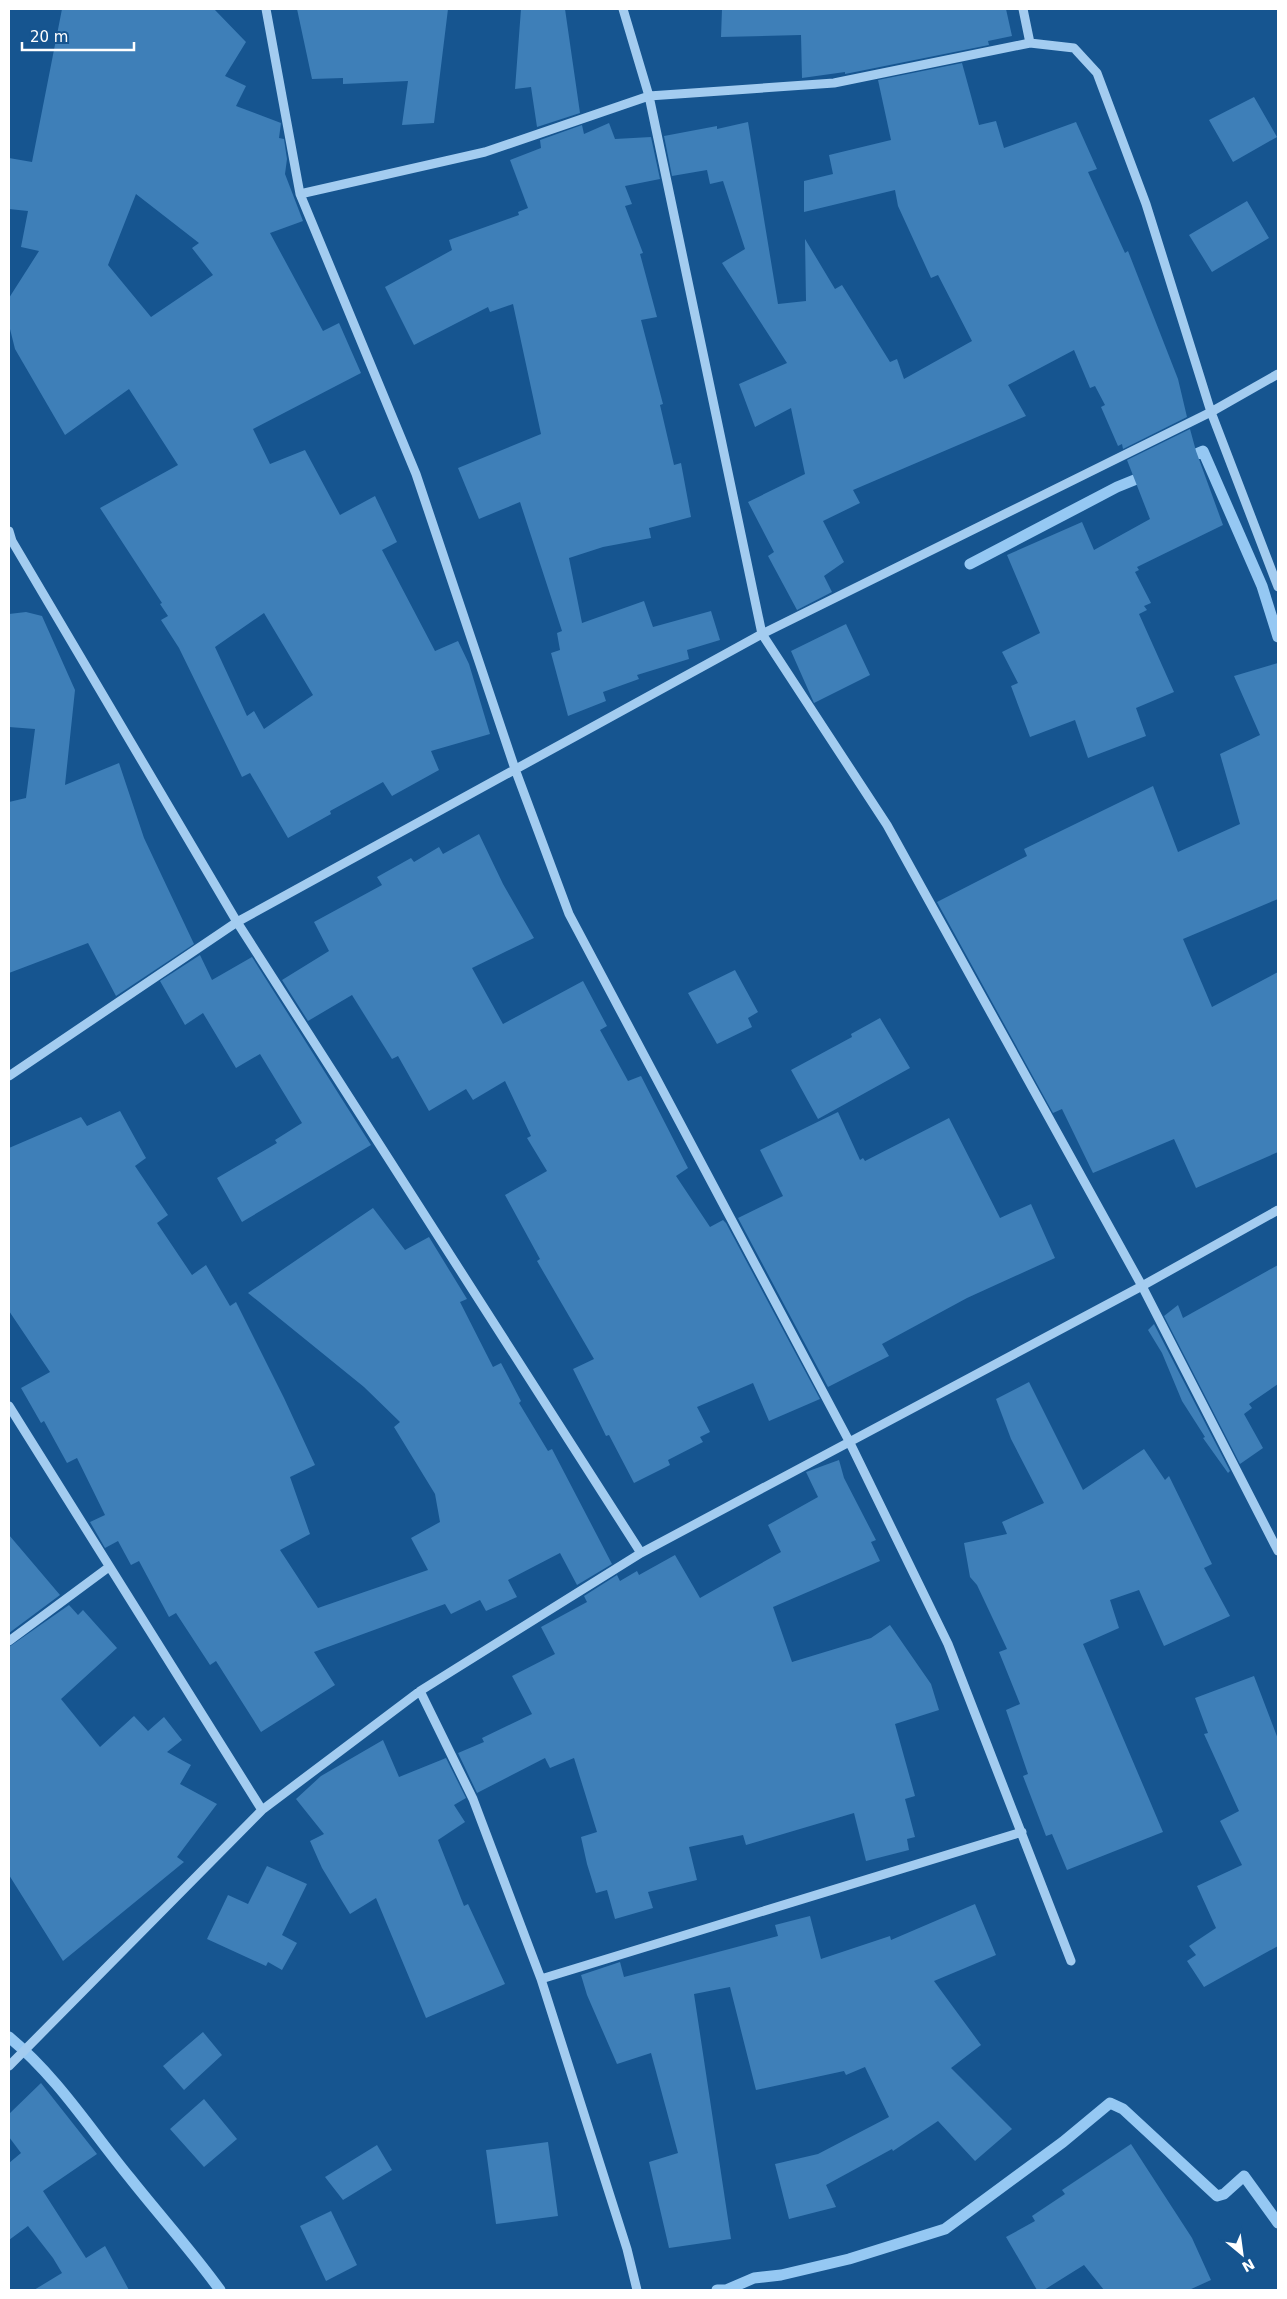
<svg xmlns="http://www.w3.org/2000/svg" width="1287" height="2299" viewBox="0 0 1287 2299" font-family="'DejaVu Sans',sans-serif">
<rect width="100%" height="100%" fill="#165590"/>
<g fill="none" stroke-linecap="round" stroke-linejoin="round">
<path stroke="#95c8f3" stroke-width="11" d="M1184,459L1203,451L1262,586L1278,637
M970,564L1117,487L1149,474
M9,2037C59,2079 89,2128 130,2178C160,2216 192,2251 220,2290
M717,2290H726L754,2278L781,2275L849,2259L945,2229L1063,2142L1110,2103L1123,2109L1217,2196L1224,2194L1244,2176L1278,2223"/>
</g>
<path fill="#3e7fb8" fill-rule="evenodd" d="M62,9H214L246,42L225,76L246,86L236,106L281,123L279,138L284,139L287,159L285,174L303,221L270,233L323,331L339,323L361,373L253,429L270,464L305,450L340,515L375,496L397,542L382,550L435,651L458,641L469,664L490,734L431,751L439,770L392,796L383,782L330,811L331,814L288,838L250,773L242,777L179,648L161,620L168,616L160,604L162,603L100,508L178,465L129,389L65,435L15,349L9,325V298L39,251L21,247L28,211L9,209V158L32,162ZM136,194L199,243L192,248L213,275L151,317L108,265ZM264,613L313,695L264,729L254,711L247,716L215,647Z
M297,9H448L434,123L402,125L408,81L343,84V78L312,79Z
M521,9H565L580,113L537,127L531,87L515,89Z
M722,9H1006L1012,36L988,41L989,45L845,74V72L802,78L801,35L721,37Z
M962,63L979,125L996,121L1004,148L1076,122L1097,169L1088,172L1125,253L1128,251L1178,379L1187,417L1123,449L1122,444L1118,446L1101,407L1105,405L1095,386L1090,388L1074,350L1008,385L1026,416L853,490L860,503L823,521L844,562L824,576L832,592L797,610L768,556L774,552L748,502L805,474L791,408L755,427L739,384L787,363L722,263L745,249L723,181L710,184L707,170L672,176L664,136L717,126V129L748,122L778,304L806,301L805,239L835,289L842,285L890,362L897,359L904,379L972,341L938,275L931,278L898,206L895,190L804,212V181L833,174L829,155L891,140L878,80Z
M1254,97L1277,137L1233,162L1209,120Z
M609,123L615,139L651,137L660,179L625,186L632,204L625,206L643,253L640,254L657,317L641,320L663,404L660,405L674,465L681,463L691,517L649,528L651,538L603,547L569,558L582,623L644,601L653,627L711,611L720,640L687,650L689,659L637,675L639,679L603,692L606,701L568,716L551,653L560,650L557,633L562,631L520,502L479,519L458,468L541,434L513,304L490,312L488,307L414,345L385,287L452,250L449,240L519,215L518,212L528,208L510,160L541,148L540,140L582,125L584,134Z
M1247,201L1269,238L1212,272L1189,235Z
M1190,429L1196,451L1223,525L1137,567L1139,570L1135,572L1151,603L1144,606L1147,610L1139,614L1174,692L1136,708L1146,736L1088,758L1075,720L1030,737L1011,686L1018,683L1002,652L1040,633L1007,555L1082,522L1094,550L1150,519L1127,460Z
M26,612L42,616L75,690L65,785L119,763L144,838L194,944L116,996L88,943L9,973V802L26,798L35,729L9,727V614Z
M846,624L870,675L814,703L791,651Z
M1278,663V899L1183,939L1212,1007L1278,972V1152L1196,1188L1174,1139L1093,1173L1062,1109L1053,1113L937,902L1027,856L1024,849L1153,786L1178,852L1240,824L1220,754L1260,735L1234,676Z
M479,834L503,884L534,938L472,968L503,1024L583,981L607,1026L600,1030L628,1081L641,1076L688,1168L676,1176L710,1227L723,1220L726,1223L820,1399L769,1421L753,1383L697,1407L710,1432L700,1437L703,1442L668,1460L670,1465L634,1483L609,1435L606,1436L573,1369L594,1359L537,1261L540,1259L505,1195L547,1171L527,1138L531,1136L505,1081L473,1100L466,1089L429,1111L398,1056L392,1059L352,995L308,1021L282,980L329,951L314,922L382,885L377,877L411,858L414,862L439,847L443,854Z
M200,955L212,980L252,957L371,1145L242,1222L217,1178L277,1143L275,1140L302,1123L260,1054L236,1068L203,1013L185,1025L160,981Z
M735,970L758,1012L748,1018L752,1027L717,1044L688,993Z
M880,1018L910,1068L818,1119L791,1070L852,1037L851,1034Z
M120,1111L146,1158L135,1166L168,1215L157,1223L192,1275L206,1265L230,1306L236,1302L284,1398L315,1465L290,1477L310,1534L280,1550L318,1608L428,1570L411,1538L440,1522L435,1494L394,1427L400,1422L364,1387L248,1293L373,1208L405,1250L429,1237L467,1299L460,1302L493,1367L501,1363L521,1401L519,1403L548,1451L552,1449L612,1564L577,1585L560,1553L508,1580L517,1597L486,1611L480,1600L451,1614L445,1604L314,1652L335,1685L261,1732L216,1661L210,1665L176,1613L169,1617L139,1561L131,1565L118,1541L105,1548L90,1522L105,1515L77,1458L67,1463L44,1421L41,1423L21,1388L50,1372L9,1311V1148L81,1117L87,1126Z
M838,1112L860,1160L863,1158L865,1161L949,1118L1000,1218L1031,1204L1055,1258L967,1298L882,1344L889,1356L828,1387L738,1218L783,1196L760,1150Z
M1278,1265V1384L1249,1404L1252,1408L1244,1414L1263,1448L1240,1464L1164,1316L1178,1305L1183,1318Z
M1154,1324L1230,1471L1228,1473L1203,1438L1205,1437L1182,1401L1162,1353L1148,1330Z
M1029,1382L1083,1490L1144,1449L1165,1480L1169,1476L1212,1564L1204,1568L1230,1616L1164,1646L1139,1590L1110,1600L1119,1628L1083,1644L1163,1832L1067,1870L1052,1834L1046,1836L1023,1776L1028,1774L1006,1710L1020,1704L999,1652L1007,1649L977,1585L970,1577L964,1543L1007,1534L1002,1522L1044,1503L1011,1439L996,1399Z
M839,1460L844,1478L876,1540L871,1542L880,1561L773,1607L792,1662L871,1638L890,1625L931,1684L939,1710L895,1724L915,1796L905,1799L915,1837L907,1839L909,1850L866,1861L854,1813L746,1845L743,1835L689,1847L697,1880L648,1892L653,1908L615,1919L607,1890L596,1893L587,1864L581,1837L597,1832L574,1758L550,1768L545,1758L477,1793L458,1753L484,1742L482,1738L532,1714L512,1676L555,1654L541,1627L587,1602L584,1596L617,1575L620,1581L637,1571L639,1575L675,1555L700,1598L781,1552L768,1525L818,1497L806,1472Z
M9,1535L60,1595L9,1633Z
M69,1605L78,1615L83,1610L117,1648L61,1699L100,1747L134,1716L148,1731L164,1717L182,1740L167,1752L191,1765L180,1784L217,1804L177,1857L184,1862L63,1961L9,1875V1647Z
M1254,1676L1278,1739V1946L1204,1987L1187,1961L1196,1955L1189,1946L1216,1928L1197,1886L1242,1865L1220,1821L1239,1811L1204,1734L1208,1733L1195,1698Z
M383,1740L399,1777L446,1758L466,1798L454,1805L465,1822L438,1840L464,1906L468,1904L505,1984L426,2018L376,1898L350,1914L322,1868L310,1841L324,1834L296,1799L321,1776Z
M267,1866L307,1884L282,1935L297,1943L282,1970L268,1962L266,1966L207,1939L228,1895L248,1904Z
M975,1904L996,1955L934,1981L981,2045L951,2068L1012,2129L975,2161L938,2121L893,2151L892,2149L826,2185L836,2207L789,2219L775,2164L818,2154L889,2117L865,2067L846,2075L844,2071L756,2090L730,1987L694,1994L731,2239L669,2248L649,2162L678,2153L651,2053L617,2064L587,1995L581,1975L620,1962L624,1977L778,1936L775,1925L810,1916L821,1959L890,1936L891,1940Z
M203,2032L222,2055L184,2090L163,2066Z
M41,2083L97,2154L43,2191L86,2258L105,2246L129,2290H34L62,2273L53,2258L28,2226L9,2240V2163L21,2153L9,2137V2114Z
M204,2099L237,2139L204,2167L170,2129Z
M548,2142L558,2216L496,2224L486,2150Z
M1131,2144L1192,2238L1211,2280L1189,2290H1104L1084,2265L1044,2290H1037L1006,2237L1035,2221L1032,2216L1065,2194L1062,2190Z
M377,2145L392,2170L343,2200L325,2177Z
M331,2211L357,2265L326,2281L300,2226Z"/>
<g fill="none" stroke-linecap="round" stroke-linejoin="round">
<path stroke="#a3ccf0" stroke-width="9" d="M266,9L300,194L416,474L515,769L569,914L849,1441L948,1644L1071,1961
M623,9L649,96L762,634L887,825L1142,1286L1278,1551
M1023,9L1030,43
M300,194L485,152L649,96L834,83L1030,43L1074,48L1097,73L1146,204L1211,412L1278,587
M9,531L12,541L237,922L641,1553
M9,1076L237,922L762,634L1211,412L1278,374
M9,1406L262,1810
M9,1641L109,1567
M420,1691L473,1799L541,1979L627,2249L637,2290
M541,1979L1022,1832
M9,2066L262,1810L420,1691L641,1553L1142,1286L1278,1210"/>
</g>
<rect width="1287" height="2299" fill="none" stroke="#ffffff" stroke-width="20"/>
<g transform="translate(1242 2254) rotate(151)" stroke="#165590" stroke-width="4" paint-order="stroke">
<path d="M0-4L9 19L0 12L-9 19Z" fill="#ffffff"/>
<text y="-8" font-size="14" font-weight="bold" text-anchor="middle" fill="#ffffff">N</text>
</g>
<path d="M22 42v8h112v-8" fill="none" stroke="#ffffff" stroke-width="2.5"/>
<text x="30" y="42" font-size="15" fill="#ffffff" stroke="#165590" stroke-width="4" paint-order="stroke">20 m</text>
</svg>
